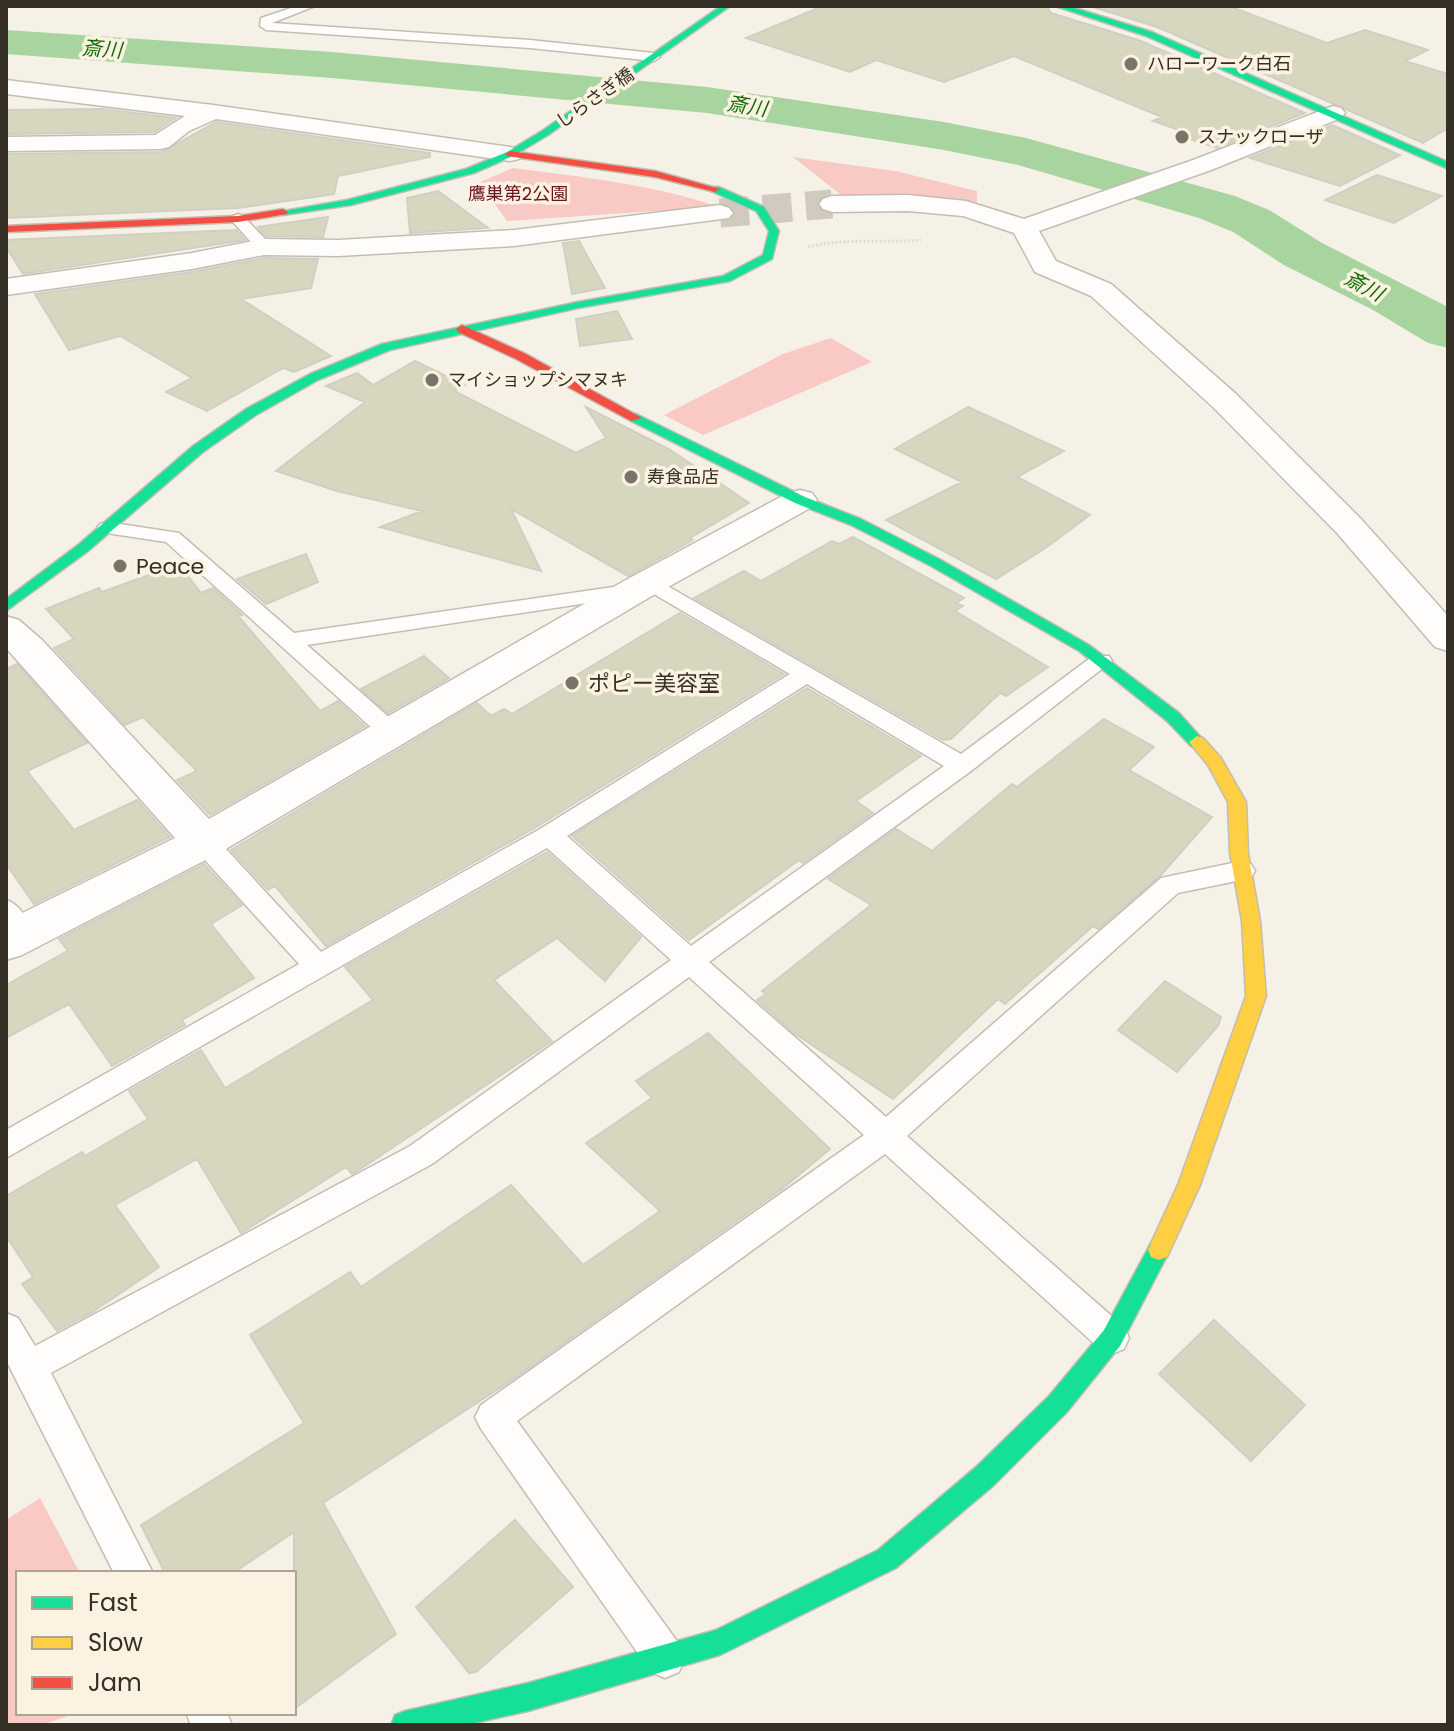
<svg xmlns="http://www.w3.org/2000/svg" width="1454" height="1731" viewBox="0 0 1454 1731" font-family="Poppins,'Noto Sans JP',sans-serif">
<rect width="100%" height="100%" fill="#f6f1e7"/>
<path fill="#f8c9c5" d="M793,157L895,171L977,191V204L899,197L846,199Z
M513,168C582,177 650,184 716,206L708,212L685,209L507,221L494,203L469,187Z
M831,338L872,362L703,435L664,415L783,354Z
M40,1498L80,1573H18V1713H77L42,1725H6V1520Z"/>
<g fill="none" stroke-linecap="round" stroke-linejoin="round">
<path fill="#a8d59f" fill-rule="evenodd" d="M6,30L332,52L707,87L944,122L1026,138L1235,196L1269,210L1322,243L1448,307V348L1428,343L1373,310L1284,265L1233,232L1199,218L1018,165L944,150L707,113L332,78L6,54Z"/>
</g>
<path fill="#d7d6bf" stroke="#d1cfc5" stroke-width="2" d="M823,6H1046L1051,13L1141,41L1305,113L1217,148L1177,135L1185,132L1153,121L1162,117L1014,56L944,82L876,60L850,72L746,38Z
M1090,6H1229L1327,43L1365,30L1428,50L1405,61L1448,74V128L1423,143L1157,27Z
M102,109L176,118L154,132L6,134V110Z
M216,122L430,153V157L338,176L334,194L238,208L6,218V154L162,152Z
M1332,125L1400,155L1340,186L1250,158Z
M1377,175L1442,196L1394,223L1325,200Z
M438,191L488,228L410,233L407,198Z
M328,217L323,237L266,236L258,227Z
M236,230L245,240L23,274L6,247V240Z
M579,241L605,288L572,294L563,243Z
M264,258L318,259L311,288L241,299L331,356L294,372L283,368L207,411L166,392L192,378L120,336L69,350L35,294L192,272Z
M617,311L632,339L580,346L576,319Z
M415,361L465,385L454,391L576,453L606,438L586,407L669,449L749,503L690,538L693,540L628,576L511,509L541,571L380,527L422,511L337,491L276,471L365,402L326,386L357,373L373,385Z
M968,407L1064,451L1017,477L1090,515L1047,547L996,579L886,520L962,482L895,449Z
M853,537L964,598L956,603L963,606L955,611L1048,667L1006,696L1000,693L951,739L943,740L694,598L744,571L761,581L832,541L839,544Z
M306,554L318,582L266,604L237,579Z
M179,564L201,593L213,588L242,615L238,616L320,711L338,701L365,726L210,815L177,780L197,771L143,717L125,725L54,648L74,639L46,609L99,588L102,592Z
M680,613L784,674L538,826L326,946L275,886L268,890L231,850L477,703L491,716L504,709L512,714Z
M424,656L449,678L388,713L361,689Z
M17,664L87,743L27,771L74,830L137,800L170,837L34,904L6,864V669Z
M807,688L921,756L856,801L873,813L803,863L799,860L689,940L572,836Z
M1104,719L1154,747L1129,770L1212,817L1161,875L1098,929L1093,926L1005,1004L998,999L893,1099L794,1033L757,1000L766,994L762,991L871,905L828,879L896,829L932,851L1012,784L1017,787Z
M547,852L641,937L605,981L557,938L494,980L552,1041L362,1168L352,1174L346,1167L241,1233L197,1159L115,1205L159,1267L91,1313L57,1331L22,1284L33,1277L6,1236V1196L82,1152L85,1156L148,1119L129,1091L201,1050L225,1088L373,1000L345,967Z
M204,864L242,905L211,924L254,978L182,1020L185,1025L112,1066L69,1004L6,1038V985L68,951L59,939Z
M1165,981L1221,1017L1218,1026L1177,1072L1118,1030Z
M708,1033L830,1149L782,1189L512,1380L323,1503L396,1634L294,1709V1532L233,1573H165L141,1525L304,1423L250,1335L350,1272L361,1287L511,1185L583,1265L660,1211L586,1143L652,1098L636,1081Z
M1214,1320L1305,1405L1251,1461L1159,1374Z
M515,1520L573,1587L476,1672L469,1673L416,1607Z"/>
<g fill="none" stroke-linecap="round" stroke-linejoin="round">
<path stroke="#d0cac0" stroke-width="29" stroke-dasharray="29 14" stroke-linecap="butt" d="M720,213L832,204"/>
<defs>
<path id="lane" d="M297,6H315L272,23L530,40L654,53L660,57L654,61L530,48L266,30L260,26L261,18Z
M238,214L243,216L270,244V250H258L233,222V216Z
M107,522L179,533L294,633L634,584L645,590L634,596L307,645L400,727L404,733L400,739H384L166,542L100,532L97,528L100,524Z
M650,576L961,754L1093,656H1109L1112,661L971,771L709,962L886,1117L1161,878L1242,861L1251,864L1255,871L1251,878L1178,893L907,1136L1124,1327L1129,1338L1124,1349L1112,1354L1100,1349L885,1154L517,1421L679,1644L685,1658L679,1672L665,1678L651,1672L481,1429L475,1417L481,1405L864,1135L689,977L432,1164L51,1373L153,1573H114L6,1360V1313L18,1318L35,1346L410,1146L671,960L547,848L6,1158V1130L299,964L195,849L191,842L195,835L204,833L213,835L321,952L540,829L790,674L642,587L639,582L642,577ZM807,684L944,766L691,946L567,836Z
M6,900C20,904 28,921 36,934L32,941C2,951 6,920 6,900Z
M186,1713H227L232,1725H191Z"/>
<path id="street" d="M6,80L213,105L510,147L519,149L522,154L519,159L510,161L216,119L189,131L169,147L161,149L6,151V137L155,135L185,116L6,94Z
M1333,106L1341,108L1345,113L1341,118L1211,170L1039,231L1056,261L1111,284L1236,394L1361,519L1448,616V651L1435,647L1337,533L1214,408L1091,296L1035,272L1014,233L963,216L908,211L832,212L823,209L819,204L823,199L832,196L908,195L966,201L1024,219L1193,160Z
M720,205L729,208L733,213L729,218L514,246L338,256L264,255L192,269L6,295V279L192,253L264,239L338,240L514,230Z
M800,490L812,493L817,500L812,507L650,597L219,853L22,955L6,960V921L175,838L6,648V616L19,620L42,640L209,819L624,581L788,493Z"/>
<path id="fast" d="M721,6H730L548,135L513,156L474,173L351,205L283,215L278,212L347,200L466,169L507,152L542,131Z
M1055,6H1068L1152,32L1448,162V169L1146,36Z
M711,187H719L764,207L779,231L772,259L730,281L578,308L390,350L318,380L256,415L203,452L88,551L6,611V599L78,545L193,446L246,409L310,374L382,344L578,302L723,276L763,255L769,231L756,211L711,191Z
M636,414L805,497L861,519L941,560L1089,645L1179,713L1205,742L1197,748L1191,746L1167,721L1079,651L931,566L851,525L795,503L631,421V415Z
M1159,1240L1167,1243L1170,1250L1120,1346L1067,1412L994,1485L896,1568L720,1655L528,1711L466,1725H391L395,1715L405,1711L528,1683L716,1630L878,1550L976,1467L1049,1396L1104,1330L1151,1243Z"/>
<path id="slow" d="M1197,736L1203,738L1221,758L1246,802L1248,853L1260,921L1266,996L1200,1185L1167,1257L1159,1260L1151,1257L1148,1250L1178,1185L1246,996L1242,921L1230,853L1228,802L1208,765L1189,742Z"/>
<path id="jam" d="M510,151L655,171L720,189L715,192L655,177L507,156L505,154Z
M283,209L288,212L287,214L238,222L6,232V226L238,216Z
M462,325L524,353L642,418L631,421L516,359L458,332L456,329Z"/>
</defs>
<use href="#lane" stroke="#c3bdb4" stroke-width="3"/>
<use href="#street" stroke="#c3bdb4" stroke-width="3"/>
<use href="#fast" stroke="#c3bdb4" stroke-width="3"/>
<use href="#slow" stroke="#c3bdb4" stroke-width="3"/>
<use href="#jam" stroke="#c3bdb4" stroke-width="3"/>
<path stroke="#dddcd9" stroke-width="3" stroke-dasharray="2 2" stroke-linecap="butt" d="M808,247C841,238 885,243 921,240"/>
<use href="#lane" fill="#fefdfb" fill-rule="evenodd"/>
<use href="#street" fill="#fefdfb" fill-rule="evenodd"/>
<use href="#fast" fill="#16e098" fill-rule="evenodd"/>
<use href="#slow" fill="#ffcf43" fill-rule="evenodd"/>
<use href="#jam" fill="#f24e42" fill-rule="evenodd"/>
</g>
<g fill="#797369" stroke="#fcf2e1" stroke-width="3">
<circle cx="1131" cy="64" r="8"/>
<circle cx="1182" cy="137" r="8"/>
<circle cx="432" cy="380" r="8"/>
<circle cx="631" cy="477" r="8"/>
<circle cx="120" cy="566" r="8"/>
<circle cx="572" cy="683" r="8"/>
</g>
<g text-anchor="middle" stroke-width="7" stroke-linejoin="round" paint-order="stroke">
<g font-size="18" fill="#362f25" stroke="#fcf2e1" text-anchor="start">
<text x="1147" y="70">ハローワーク白石</text>
<text x="1198" y="143">スナックローザ</text>
<text x="448" y="386">マイショップシマヌキ</text>
<text x="647" y="483">寿食品店</text>
</g>
<g font-size="18" fill="#362f25" stroke="#fcf2e1">
<text transform="translate(595 98) rotate(-35)" y="6">しらさぎ橋</text>
</g>
<g font-size="18" fill="#6a1221" stroke="#fcf2e1">
<text x="518" y="200">鷹巣第2公園</text>
</g>
<g font-size="20" font-style="italic" fill="#0e6b07" stroke="#fcf2e1">
<text transform="translate(102 49) rotate(4)" y="7">斎川</text>
<text transform="translate(747 106) rotate(9)" y="7">斎川</text>
<text transform="translate(1364 286) rotate(28)" y="7">斎川</text>
</g>
<g font-size="22" fill="#362f25" stroke="#fcf2e1" text-anchor="start">
<text x="136" y="574">Peace</text>
<text x="588" y="691">ポピー美容室</text>
</g>
</g>
<rect width="1454" height="1731" fill="none" stroke="#362f25" stroke-width="16"/>
<rect x="16" y="1571" width="280" height="144" fill="#fcf2e1" stroke="#ada496" stroke-width="2"/>
<rect x="32" y="1597" width="40" height="12" fill="#16e098" stroke="#ada496" stroke-width="2"/>
<text x="88" y="1611" font-size="24" fill="#362f25">Fast</text>
<rect x="32" y="1637" width="40" height="12" fill="#ffcf43" stroke="#ada496" stroke-width="2"/>
<text x="88" y="1651" font-size="24" fill="#362f25">Slow</text>
<rect x="32" y="1677" width="40" height="12" fill="#f24e42" stroke="#ada496" stroke-width="2"/>
<text x="88" y="1691" font-size="24" fill="#362f25">Jam</text>
</svg>
